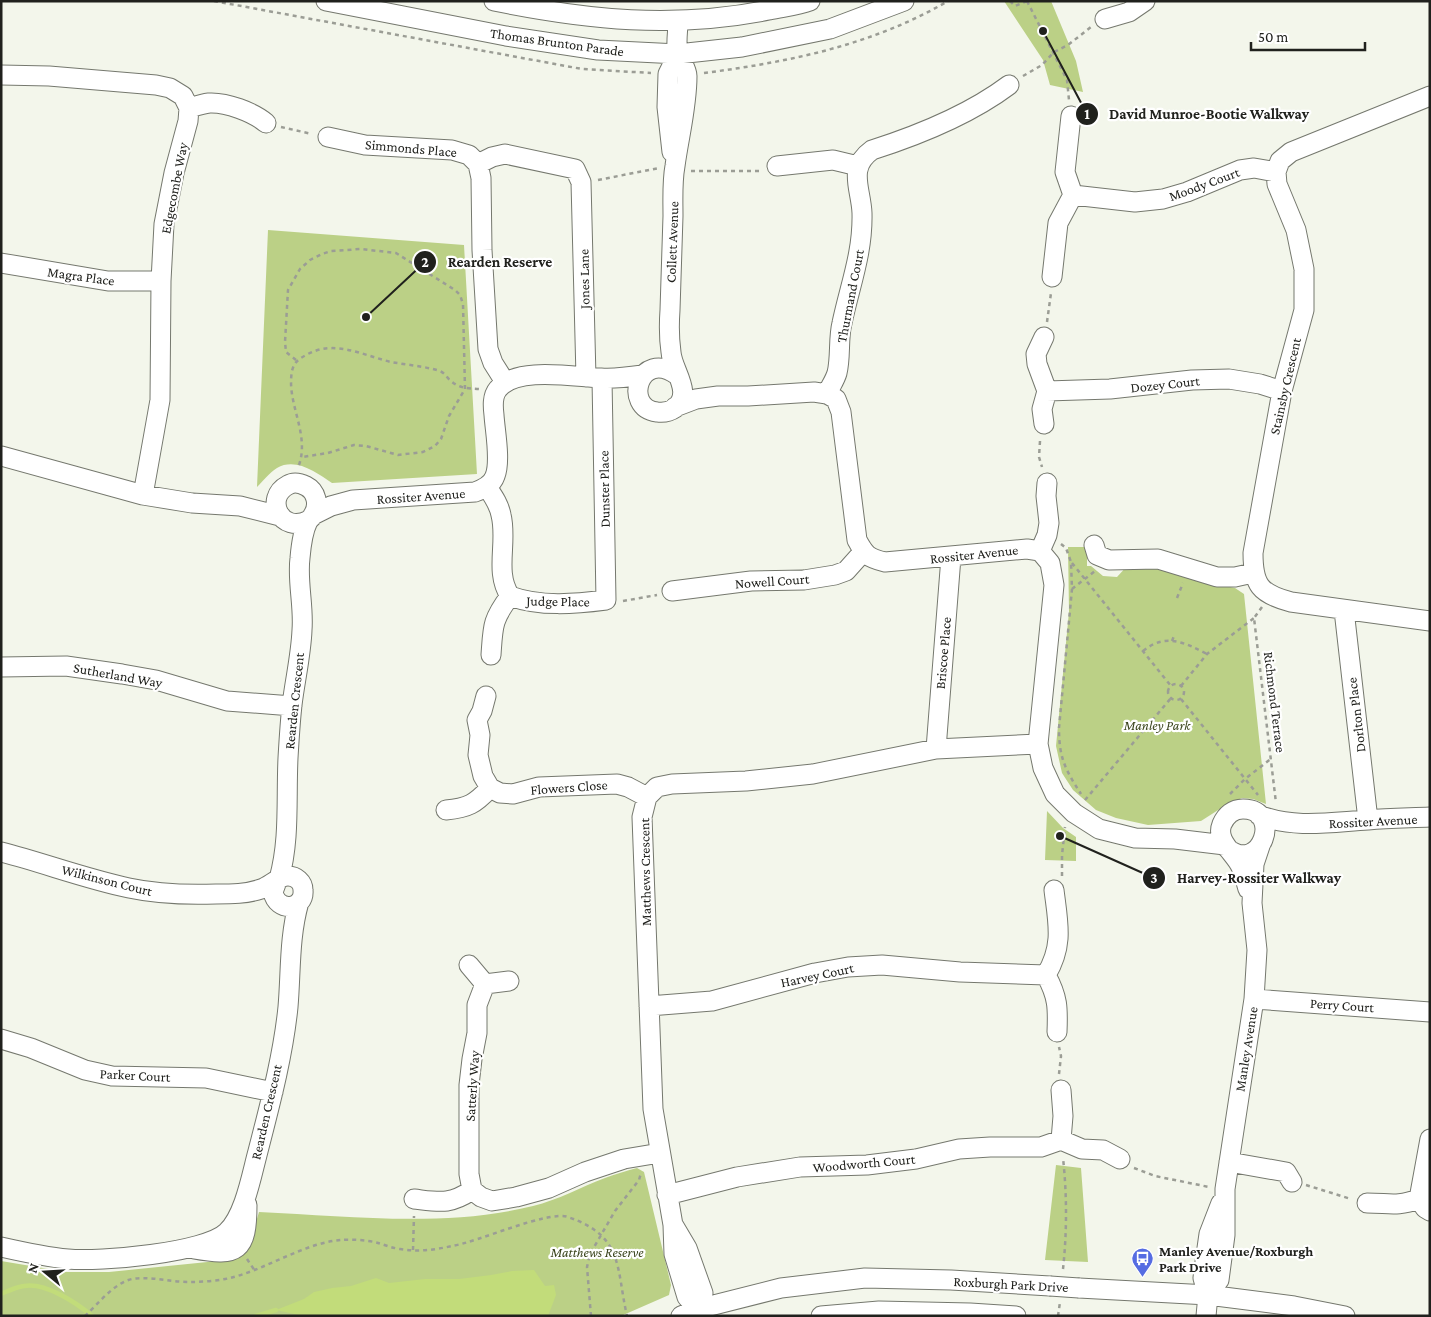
<svg xmlns="http://www.w3.org/2000/svg" width="1431" height="1317" viewBox="0 0 1431 1317" font-family="'Crimson Pro',serif">
<rect width="100%" height="100%" fill="#f3f6eb"/>
<path fill="#bbd086" d="M1004,1H1051L1076,61L1083,92L1050,85L1043,60Z
M268,230L464,245L477,474L332,483C317,473 296,457 277,468C269,473 263,481 257,487Z
M1068,547H1087V566H1091L1103,576L1117,577L1128,565L1159,566L1205,582L1235,588L1244,594L1266,804L1253,799L1242,798L1226,805L1201,821L1148,825L1116,818L1096,810L1073,790L1062,773L1056,746L1069,612Z
M1047,811L1063,828L1076,837V861L1045,860Z
M1056,1165L1081,1168L1088,1262L1045,1260Z
M637,1168L644,1172L671,1285L669,1295L621,1316H1V1261L67,1272H109L227,1260L250,1242L259,1212C350,1216 444,1228 533,1206C558,1200 581,1187 605,1178C615,1174 626,1171 637,1168Z"/>
<path fill="#c2dc7a" d="M534,1270L545,1286L554,1285L556,1295L548,1316H303L276,1310L304,1299L314,1292L332,1288L351,1286L376,1278L389,1283L425,1279H459L491,1275L512,1271Z"/>
<g fill="none" stroke-linecap="round" stroke-linejoin="round">
<path stroke="#c2dc7a" stroke-width="4.5" d="M1,1294C8,1291 16,1287 24,1286C45,1282 77,1303 92,1316
M256,1316L276,1310"/>
<defs>
<path id="minor" d="M326,1L506,36L598,50L678,54L742,47L830,29L904,1
M494,1C588,20 673,29 769,10C782,7 797,6 810,1
M1105,19L1129,12L1145,1
M1,75L49,76L156,85L170,88L183,96L189,108L188,121L174,173L164,224L161,281L160,400L143,495
M1430,96L1291,152L1280,161L1276,172L1277,184L1296,230L1304,269V310L1282,391L1253,553C1253,585 1260,594 1291,602L1430,621
M189,108C196,106 202,104 209,103C226,102 253,112 266,123
M1071,116L1065,172L1073,195
M328,137L365,145L452,150L469,155L478,164L481,178L482,250L488,349L493,363L505,382
M672,152L667,107L668,74L678,54
M478,164L492,157L505,154L575,169L581,182L586,377
M777,166L833,160L858,166
M1073,195L1135,202L1163,199L1187,192L1240,170L1254,168L1276,172
M1,263L108,281H161
M1052,277L1058,223L1073,195
M677,375C639,348 622,408 657,412C663,413 669,412 675,408C694,393 672,370 671,352C669,338 669,324 670,310C671,279 672,247 673,216C673,199 672,182 675,166C679,136 687,107 687,76C687,69 681,62 679,55C675,46 678,32 678,22
M1047,391L1110,389L1192,380L1229,379L1260,384L1282,391
M827,394C830,387 835,380 837,373C841,357 838,339 842,323C850,285 863,253 862,213C861,188 847,168 872,150C919,135 969,115 1009,85
M675,407L696,399L718,396H748L814,392L827,394L836,399L841,412L857,540C865,555 868,558 885,562L1027,549L1040,551L1050,563L1054,585L1038,744L1043,768L1055,794L1074,813L1099,829L1135,838L1175,839L1225,845
M1044,424L1042,409L1047,391L1037,364L1036,354L1044,337
M1,456L143,495L192,503L240,506L280,516
M487,487C493,496 499,504 501,515C508,542 494,572 510,596C540,607 575,604 606,600L602,379
M313,515L331,506L353,500L475,492C483,489 492,485 495,476C501,461 495,431 494,415C493,407 492,396 498,389C516,366 574,377 601,378C615,379 629,377 643,375
M1094,545L1097,555L1109,560L1158,559L1217,577H1235L1253,573
M1040,551L1047,535L1049,523L1046,496L1047,483
M672,591L751,581L804,580L835,575L846,571L863,552
M1344,610L1368,820
M491,655C493,626 492,620 510,596
M1,667L66,666L122,674L156,680L227,701L292,706
M486,696L482,711L477,720L480,735L478,755L483,776L490,788L500,793L513,794L539,787L617,784L628,787L647,797
M936,749L951,557
M446,810C468,808 475,804 490,788
M1259,815C1294,829 1332,822 1368,820C1389,818 1409,818 1430,817
M1227,848C1261,876 1284,809 1243,809C1233,809 1226,815 1222,824C1215,841 1235,853 1241,867C1244,874 1246,882 1248,889
M1,852C44,863 86,879 129,888C157,894 187,895 216,894C231,894 247,894 261,889C270,886 279,876 288,876C296,876 303,882 303,890C305,910 277,913 273,892L277,881
M279,879C290,840 286,799 288,758C289,741 290,723 292,705C295,680 301,655 302,630C304,606 297,581 300,558C301,546 303,531 308,521C311,517 311,519 313,515C320,505 316,491 306,486C300,483 293,482 288,485C263,498 281,535 309,520
M469,965L485,984L509,981
M1046,975C1064,945 1058,923 1054,890
M1046,975C1058,997 1058,1008 1057,1032
M485,984L477,1005V1033L472,1059L469,1085V1174L472,1190L481,1197L492,1201L516,1197L549,1188L585,1172L624,1159L660,1153
M1254,999L1430,1012
M649,1006L712,1001L815,973L848,967L882,965L960,972L1046,975
M1,1039L31,1048L85,1070L112,1076L206,1078L273,1092
M1061,1090L1063,1116L1061,1140
M1430,1139L1419,1199L1425,1208L1430,1211
M1229,1162L1286,1172L1292,1182
M667,1195L737,1177L800,1167L867,1165L916,1159L959,1149L990,1147H1041L1061,1140L1082,1149L1103,1150L1120,1159
M414,1199C440,1202 450,1205 472,1190
M1367,1203C1390,1203 1396,1207 1419,1199
M674,1226L687,1248L703,1293L698,1309
M1,1247C23,1252 46,1257 68,1259C99,1262 206,1253 227,1232C244,1216 251,1178 257,1155C269,1108 283,1057 288,1007C291,972 289,937 299,902
M194,1249C238,1257 247,1251 247,1205
M1079,1288L1208,1295L1294,1306L1345,1316
M1208,1295L1219,1280L1225,1235V1189L1254,999L1257,950L1252,903L1254,864L1260,846
M681,1316L698,1309L781,1288L865,1278L951,1280L1050,1286
M700,1316L698,1309L687,1297L674,1254L673,1225L653,1109L642,817L647,797L657,787L672,784L746,781L813,774L936,749L1038,744
M821,1316L879,1311L970,1313L1016,1316
M1206,1316L1208,1295L1203,1278L1204,1269L1209,1234L1221,1203"/>
</defs>
<use href="#minor" stroke="#75786e" stroke-width="21"/>
<path stroke="#9b9d95" stroke-width="2.5" stroke-dasharray="4 4" stroke-linecap="butt" d="M214,1L582,69L651,73
M1010,1L1015,6L1027,1
M1027,1L1067,80L1069,100
M704,73C789,62 873,45 948,1
M1023,76L1042,65L1054,52L1068,45L1091,27
M281,127L312,134
M691,171H761
M598,180L659,168
M1047,322L1051,293
M296,360L286,352L285,342L288,290L300,269L310,260L322,254L331,251L361,249L396,253L455,290L460,295L463,304L465,389L449,416L441,439L435,446L423,452L398,455L366,446L354,445L328,453L302,457
M1040,441L1039,457L1042,467
M299,465C310,433 286,403 292,371C294,362 299,359 306,355C334,339 362,355 391,362C407,365 424,366 440,371C445,373 447,378 451,381C460,389 468,388 480,389
M1061,544L1066,548L1071,562L1072,589L1059,728C1059,758 1065,769 1081,794
M1072,563L1171,686
M1072,589L1095,571
M1177,598L1183,583
M623,601L657,595
M1262,607L1254,618L1276,803
M1172,641L1174,636
M1143,651C1165,633 1184,642 1207,654
M1168 692a8 8 0 1 1 16 0a8 8 0 1 1-16 0Z
M1181,686L1207,654L1254,618
M1181,699L1258,795
M1230,794L1245,779L1272,758
M1085,800L1171,698
M1062,876V855L1065,827
M1059,1074L1061,1056L1059,1047
M1134,1168L1155,1176L1209,1187
M1306,1185L1351,1199
M413,1250L414,1216
M247,1259L255,1271
M1063,1269C1067,1232 1067,1195 1063,1158
M85,1316C98,1304 114,1283 132,1279C151,1276 170,1282 189,1282C202,1282 217,1281 230,1278C267,1269 304,1243 341,1240C351,1239 368,1240 378,1243C385,1245 392,1248 400,1249C418,1252 434,1250 452,1246C478,1242 548,1210 568,1217C624,1236 616,1268 627,1316
M591,1316L587,1267L590,1254L615,1211L639,1180L641,1173
M1058,1316L1060,1302"/>
<use href="#minor" stroke="#fff" stroke-width="19"/>
<defs>
<path id="minor-bridge" d="M1050,1286L1079,1288"/>
</defs>
<use href="#minor-bridge" stroke="#75786e" stroke-width="21" stroke-linecap="butt"/>
<use href="#minor-bridge" stroke="#fff" stroke-width="19"/>
</g>
<defs>
<symbol id="bus-pin" viewBox="-11 -11 22 30"><path d="M0 17L-7.5 6A9.5 9.5 0 1 1 7.5 6Z" fill="#556ce2" stroke="#fff"/><path d="M-5-6H5V4H4V6H2V4H-2V6H-4V4H-5ZM-3.5-4V0h7V-4ZM-3.5 1.2v1.5H-2V1.2ZM2 1.2v1.5H3.5V1.2Z" fill="#fff"/></symbol>
</defs>
<g fill-rule="evenodd">
<use href="#bus-pin" x="1130" y="1246" width="25" height="34"/>
</g>
<g text-anchor="middle" stroke-width="4.5" stroke-linejoin="round" paint-order="stroke">
<g font-size="14" fill="#20211d" stroke="#fff">
<text transform="translate(557 42) rotate(8)" y="5">Thomas Brunton Parade</text>
<text transform="translate(411 148) rotate(5)" y="5">Simmonds Place</text>
<text transform="translate(1204 184) rotate(-20)" y="5">Moody Court</text>
<text transform="translate(174 188) rotate(-79)" y="5">Edgecombe Way</text>
<text transform="translate(672 242) rotate(-88)" y="5">Collett Avenue</text>
<text transform="translate(81 276) rotate(8)" y="5">Magra Place</text>
<text transform="translate(584 279) rotate(-91)" y="5">Jones Lane</text>
<text transform="translate(850 296) rotate(-79)" y="5">Thurmand Court</text>
<text transform="translate(1165 384) rotate(-6)" y="5">Dozey Court</text>
<text transform="translate(1285 386) rotate(-77)" y="5">Stainsby Crescent</text>
<text transform="translate(604 489) rotate(-91)" y="5">Dunster Place</text>
<text transform="translate(421 496) rotate(-4)" y="5">Rossiter Avenue</text>
<text transform="translate(974 554) rotate(-6)" y="5">Rossiter Avenue</text>
<text transform="translate(772 581) rotate(-4)" y="5">Nowell Court</text>
<text transform="translate(558 601) rotate(1)" y="5">Judge Place</text>
<text transform="translate(943 653) rotate(-85)" y="5">Briscoe Place</text>
<text transform="translate(118 675) rotate(10)" y="5">Sutherland Way</text>
<text transform="translate(294 701) rotate(-84)" y="5">Rearden Crescent</text>
<text transform="translate(1275 702) rotate(83)" y="5">Richmond Terrace</text>
<text transform="translate(1356 715) rotate(-97)" y="5">Dorlton Place</text>
<text transform="translate(569 787) rotate(-4)" y="5">Flowers Close</text>
<text transform="translate(1373 821) rotate(-3)" y="5">Rossiter Avenue</text>
<text transform="translate(645 872) rotate(-91)" y="5">Matthews Crescent</text>
<text transform="translate(107 880) rotate(14)" y="5">Wilkinson Court</text>
<text transform="translate(817 975) rotate(-12)" y="5">Harvey Court</text>
<text transform="translate(1342 1005) rotate(4)" y="5">Perry Court</text>
<text transform="translate(1246 1049) rotate(-81)" y="5">Manley Avenue</text>
<text transform="translate(135 1075) rotate(3)" y="5">Parker Court</text>
<text transform="translate(472 1086) rotate(-86)" y="5">Satterly Way</text>
<text transform="translate(266 1112) rotate(-77)" y="5">Rearden Crescent</text>
<text transform="translate(864 1163) rotate(-5)" y="5">Woodworth Court</text>
<text transform="translate(1011 1284) rotate(3)" y="5">Roxburgh Park Drive</text>
</g>
<g font-size="14" font-style="italic" fill="#3a441c" stroke="#fff">
<text x="1157" y="730">Manley Park</text>
<text x="597" y="1257">Matthews Reserve</text>
</g>
<g font-size="14" font-weight="bold" fill="#20211d" stroke="#fff" text-anchor="start">
<text x="1159" y="1256">Manley Avenue/Roxburgh<tspan x="1159" dy="16">Park Drive</tspan></text>
</g>
</g>
<path fill="none" stroke="#20211d" stroke-width="2" d="M1043 31L1087 114M366 317L425 262M1060 836L1154 878"/>
<g fill="#20211d" stroke="#fff" stroke-width="2">
<circle cx="1043" cy="31" r="5"/>
<circle cx="366" cy="317" r="5"/>
<circle cx="1060" cy="836" r="5"/>
<circle cx="1087" cy="114" r="12"/>
<circle cx="425" cy="262" r="12"/>
<circle cx="1154" cy="878" r="12"/>
</g>
<g font-size="15" text-anchor="middle" font-weight="bold" fill="#fff">
<text x="1087" y="119">1</text>
<text x="425" y="267">2</text>
<text x="1154" y="883">3</text>
</g>
<g font-size="15" text-anchor="middle" font-weight="bold" fill="#20211d" stroke="#fff" stroke-width="4.5" stroke-linejoin="round" paint-order="stroke">
<text x="1209" y="119">David Munroe-Bootie Walkway</text>
<text x="500" y="267">Rearden Reserve</text>
<text x="1259" y="883">Harvey-Rossiter Walkway</text>
</g>
<rect width="1431" height="1317" fill="none" stroke="#20211d" stroke-width="5"/>
<g transform="translate(45 1272) rotate(288)" stroke="#ffffff" stroke-width="4" paint-order="stroke">
<path d="M0-4L9 19L0 12L-9 19Z" fill="#20211d"/>
<text y="-8" font-size="14" font-weight="bold" text-anchor="middle" fill="#20211d">N</text>
</g>
<path d="M1251 42v8h114v-8" fill="none" stroke="#20211d" stroke-width="2.5"/>
<text x="1258" y="42" font-size="15" fill="#20211d" stroke="#ffffff" stroke-width="4" paint-order="stroke">50 m</text>
</svg>
